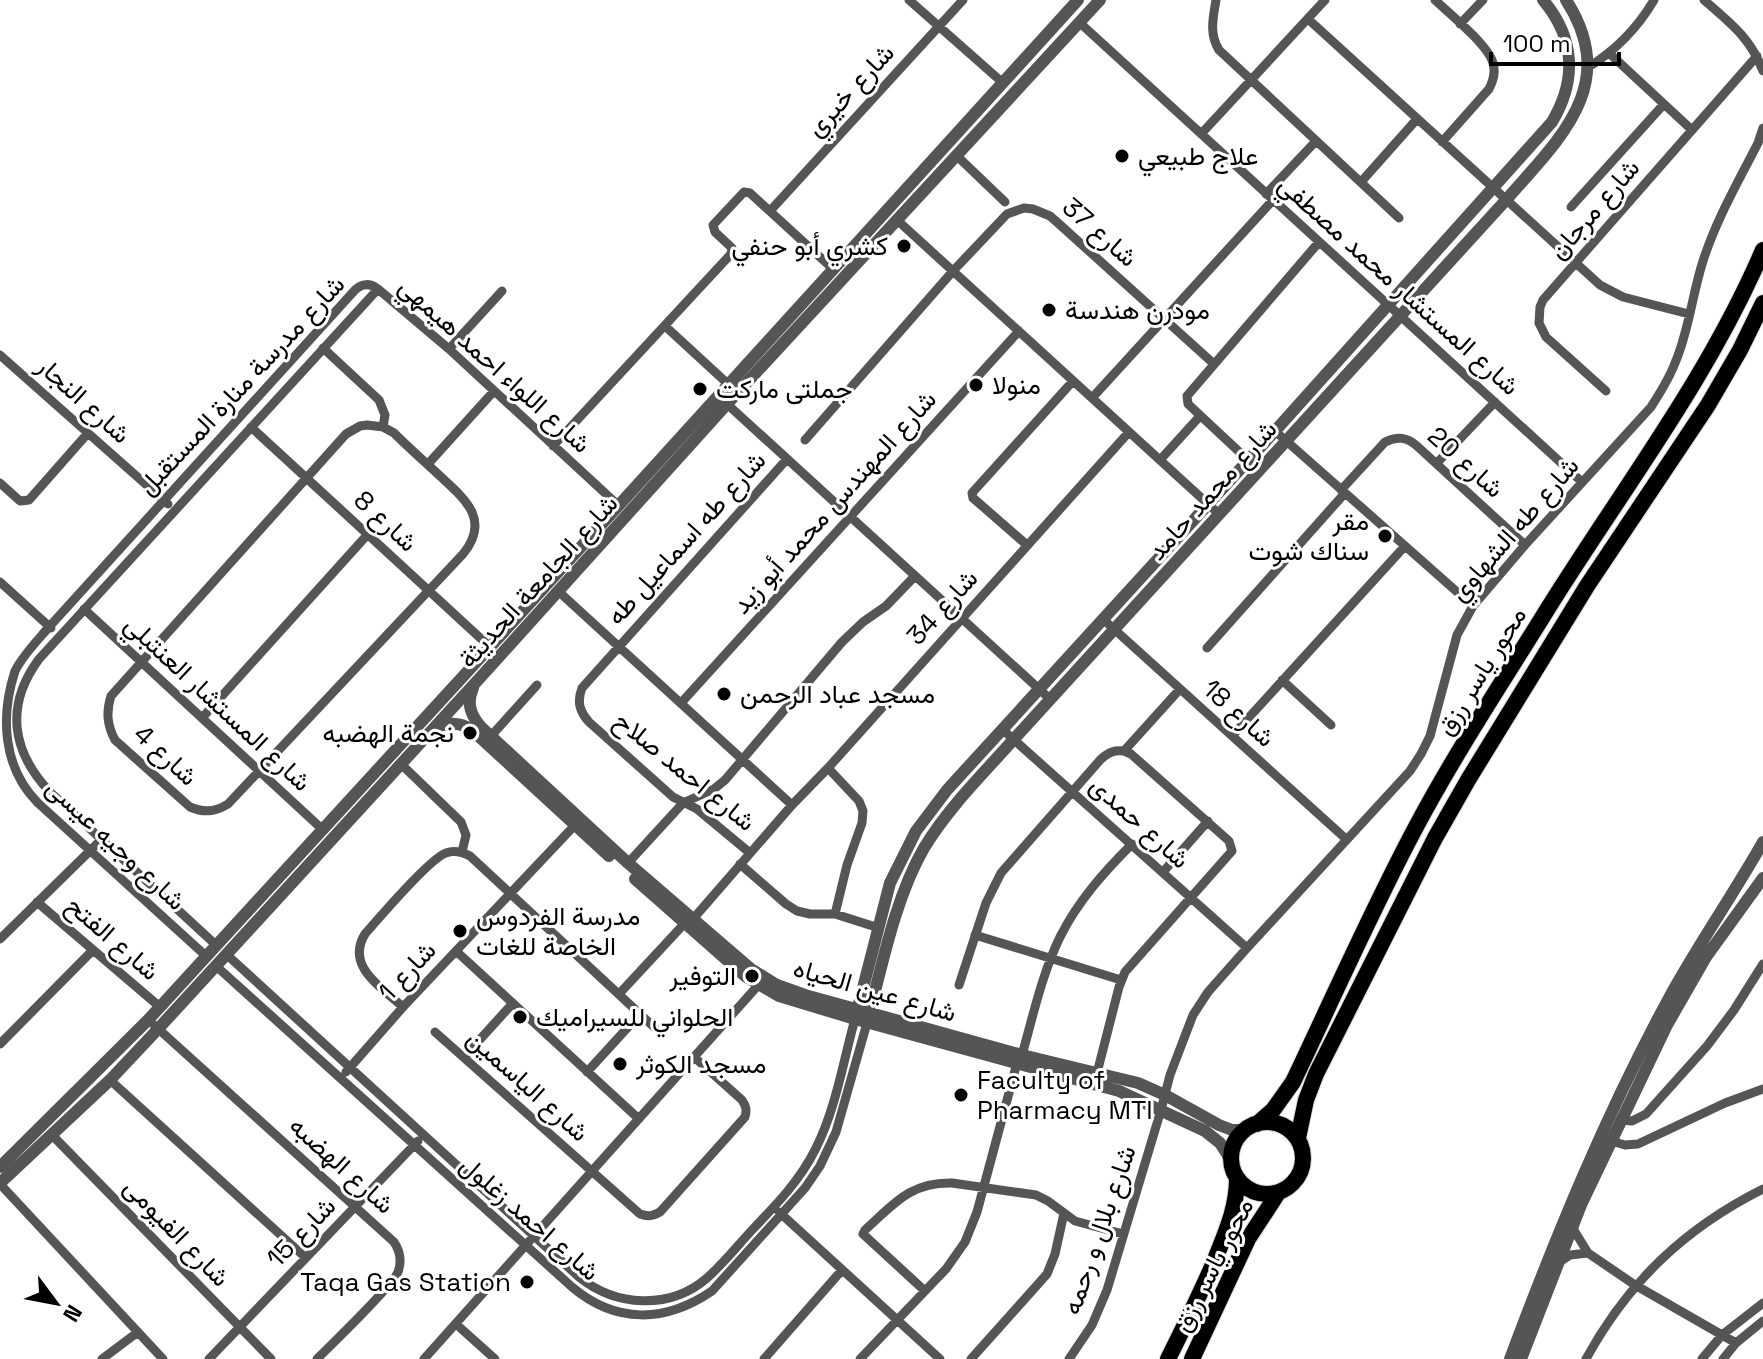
<svg xmlns="http://www.w3.org/2000/svg" width="1763" height="1359" viewBox="0 0 1763 1359" font-family="'Space Grotesk',Vazirmatn,sans-serif">
<rect width="100%" height="100%" fill="#fff"/>
<g fill="none" stroke-linecap="round" stroke-linejoin="round">
<defs>
<path id="primary" d="M1231 1158a36 36 0 1 1 72 0a36 36 0 1 1-72 0Z
M1257,1124L1273,1110L1293,1082C1334,996 1372,909 1417,825C1455,754 1499,687 1542,618C1617,496 1706,383 1763,250
M1298,1138L1306,1100L1316,1074L1435,838L1468,780L1587,586L1708,405L1740,350L1763,303
M1168,1359C1184,1327 1200,1295 1214,1262C1225,1234 1237,1209 1237,1178
M1192,1359L1248,1239L1278,1193"/>
</defs>
<use href="#primary" stroke="#dbdbdb" stroke-width="18"/>
<path stroke="#555" stroke-width="9" d="M909,0L1003,83
M1216,0C1213,18 1209,34 1219,50L1399,218
M1435,0C1450,14 1488,45 1493,63C1496,73 1493,81 1489,89L1442,142
M1704,0C1730,23 1750,37 1763,71
M1308,19L1600,285L1623,297L1689,314
M1080,23L1582,482
M1460,24L1483,0
M1609,53L1692,130
M1587,68C1615,51 1637,29 1654,0
M1201,134L1325,0
M957,156L1005,202
M1361,182L1417,119
M1266,194L1316,141
M1571,207L1664,104
M770,211L963,0
M897,220L1219,514
M665,326L728,384
M323,348L379,400L385,415L383,427
M449,349L502,291
M0,355L168,504
M1606,391L1546,337L1539,323L1540,307L1543,300L1757,56
M1092,398L1273,200
M727,404L1050,699
M367,425L383,427L394,433C409,448 425,462 440,476C465,499 491,520 463,554L228,804C215,812 204,813 190,807L115,740C107,725 106,712 111,696L346,434L360,426Z
M251,427L490,647
M1275,431L1473,606
M805,440L953,271L1007,214L1024,208L1033,209L1050,216L1058,223L1214,364
M553,446L731,254L732,248L715,232L713,225L744,192L750,193L833,269
M1160,460L1200,416
M1248,460L1188,404L1187,396L1319,242
M1437,463L1495,402
M428,464L494,391
M0,483L20,501L29,500L88,433
M1341,490L1385,442C1398,436 1407,437 1417,446L1525,545
M1027,545L973,498L972,493L1073,381
M0,582L51,628
M558,591L792,805
M84,609L322,829
M1104,620L1346,839
M1207,648L1345,493
M1282,680L1331,725
M681,703L1019,331
M202,718L368,534
M1003,730L1247,948
M491,736L537,685
M1232,736L1405,546
M1124,751L1180,689
M401,764L461,822L466,835L462,852
M828,768L859,801L863,811L862,823L847,865L835,914
M750,853L697,809L673,797L589,722C579,711 577,701 582,688L787,459
M628,863L683,803L714,789L725,780L842,642L863,622L886,606L915,576
M740,864L786,904L797,911L810,914H835L879,928
M1163,872L1208,821
M37,902L160,1007
M693,919L792,805L828,768L1129,432
M975,935L1121,980
M0,939L102,839
M216,945L50,792C11,751 5,705 39,659L378,289
M456,951L639,1119
M226,954L579,1277C616,1307 670,1310 707,1278C724,1263 738,1245 753,1229C777,1204 801,1179 816,1148C836,1108 843,1062 855,1019
M206,956L38,803C3,768 0,717 15,671C23,655 37,641 49,627L355,290C362,283 370,283 378,289L449,349L619,506
M216,966L572,1287C616,1324 665,1323 712,1291L805,1188L820,1166L836,1132L867,1023
M959,985L986,903L1001,873L1101,759C1109,752 1114,750 1124,751
M619,994L684,924
M403,1007C382,988 345,966 365,934C379,918 430,858 446,853C454,850 462,852 470,856L655,1028
M154,1025L394,1242C400,1251 402,1261 398,1272C394,1281 385,1289 379,1296C359,1318 338,1338 317,1359
M435,1032L640,1214C648,1217 653,1216 660,1212L745,1117C747,1110 746,1106 742,1100L694,1057
M0,1044L93,950
M1022,1055C1033,1016 1042,974 1060,937C1078,901 1104,872 1132,844
M464,1057L513,1003
M346,1072L403,1007L575,825
M587,1072L640,1014
M1097,1073L1119,987L1125,972L1232,851L1229,841L1131,754L1124,751
M110,1080L306,1258
M1620,1120L1632,1121L1646,1114L1707,1046L1734,1010L1763,964
M52,1135L271,1359
M1611,1141L1625,1145L1638,1144L1725,1103L1763,1089
M0,1184L163,1359
M779,1212L940,1359
M1572,1227L1588,1253L1635,1285L1736,1343
M1558,1263L1570,1255L1588,1253
M925,1291L863,1234L865,1230C894,1204 910,1182 952,1183L1036,1195L1048,1201L1075,1221L1123,1234
M456,1324L495,1359
M102,1359L138,1332
M209,1359L418,1141
M424,1359L762,981
M764,1359L842,1270
M860,1359L946,1269L965,1242L977,1212L1017,1063
M971,1359L1047,1274L1055,1254L1064,1213
M1069,1359L1092,1325L1107,1290L1161,1110L1170,1075L1193,1015L1208,992L1247,948L1410,771L1421,754L1430,736L1457,635L1473,606L1525,545L1651,407C1660,393 1669,379 1675,363C1689,331 1692,295 1703,261C1716,220 1738,182 1758,143L1763,128
M1586,1359C1628,1282 1685,1228 1763,1189
M1702,1359L1722,1335L1763,1303
M1723,1359L1736,1343L1763,1321"/>
<path stroke="#555" stroke-width="12" d="M473,688C466,704 471,716 482,728L628,863L751,969L777,985L805,995L1022,1055L1138,1083L1165,1095L1219,1125L1232,1130H1245
M435,728C448,722 460,722 472,730L609,856
M635,879L745,976L779,996L855,1019L1119,1091L1205,1131L1220,1143L1231,1160
M855,1019L890,883L916,831L947,790L1275,431L1552,122C1577,80 1575,38 1543,0
M867,1023C882,966 895,898 924,848C948,808 983,774 1014,739L1506,200C1559,139 1621,85 1566,0
M0,1167L148,1020L490,647L1078,0
M0,1183L110,1080L158,1029L478,680L727,404L1100,0
M1510,1359C1556,1236 1606,1114 1669,998C1698,945 1733,895 1763,842
M1521,1359L1581,1205L1667,1025L1706,957L1763,878"/>
<use href="#primary" stroke="#000" stroke-width="16"/>
</g>
<g fill="#000" stroke="#fff" stroke-width="3">
<circle cx="1122" cy="156" r="8"/>
<circle cx="904" cy="246" r="8"/>
<circle cx="1049" cy="310" r="8"/>
<circle cx="976" cy="385" r="8"/>
<circle cx="700" cy="389" r="8"/>
<circle cx="1385" cy="536" r="8"/>
<circle cx="724" cy="694" r="8"/>
<circle cx="470" cy="733" r="8"/>
<circle cx="460" cy="931" r="8"/>
<circle cx="752" cy="976" r="8"/>
<circle cx="520" cy="1017" r="8"/>
<circle cx="620" cy="1064" r="8"/>
<circle cx="961" cy="1095" r="8"/>
<circle cx="527" cy="1282" r="8"/>
</g>
<g text-anchor="middle" stroke-width="6" stroke-linejoin="round" paint-order="stroke">
<g font-size="26" fill="#000" stroke="#fff">
<text transform="translate(850 90) rotate(-47)" y="9">شارع خيري</text>
<text transform="translate(1594 209) rotate(-49)" y="9">شارع مرجان</text>
<text transform="translate(1100 232) rotate(41)" y="9">شارع 37</text>
<text transform="translate(1399 285) rotate(42)" y="9">شارع المستشار محمد مصطفي</text>
<text transform="translate(495 365) rotate(42)" y="9">شارع اللواء احمد هيمهي</text>
<text transform="translate(241 385) rotate(-47)" y="9">شارع مدرسة منارة المستقبل</text>
<text transform="translate(84 400) rotate(42)" y="9">شارع النجار</text>
<text transform="translate(1466 462) rotate(42)" y="9">شارع 20</text>
<text transform="translate(1212 490) rotate(-48)" y="9">شارع محمد حامد</text>
<text transform="translate(834 502) rotate(-48)" y="9">شارع المهندس محمد أبو زيد</text>
<text transform="translate(386 521) rotate(43)" y="9">شارع 8</text>
<text transform="translate(1514 529) rotate(-49)" y="9">شارع طه الشهاوي</text>
<text transform="translate(686 538) rotate(-48)" y="9">شارع طه اسماعيل طه</text>
<text transform="translate(538 581) rotate(-48)" y="9">شارع الجامعة الحديثة</text>
<text transform="translate(942 607) rotate(-48)" y="9">شارع 34</text>
<text transform="translate(1481 671) rotate(-58)" y="9">محور ياسر رزق</text>
<text transform="translate(218 703) rotate(43)" y="9">شارع المستشار العنتبلي</text>
<text transform="translate(1239 713) rotate(42)" y="9">شارع 18</text>
<text transform="translate(166 755) rotate(43)" y="9">شارع 4</text>
<text transform="translate(685 771) rotate(39)" y="9">شارع احمد صلاح</text>
<text transform="translate(1140 822) rotate(42)" y="9">شارع حمدى</text>
<text transform="translate(116 844) rotate(43)" y="9">شارع وجيه عيسى</text>
<text transform="translate(113 938) rotate(41)" y="9">شارع الفتح</text>
<text transform="translate(407 971) rotate(-47)" y="9">شارع 1</text>
<text transform="translate(875 990) rotate(16)" y="9">شارع عين الحياه</text>
<text transform="translate(528 1085) rotate(42)" y="9">شارع الياسمين</text>
<text transform="translate(342 1165) rotate(42)" y="9">شارع الهضبه</text>
<text transform="translate(530 1218) rotate(41)" y="9">شارع احمد زغلول</text>
<text transform="translate(1099 1230) rotate(-71)" y="9">شارع بلال و رحمه</text>
<text transform="translate(177 1232) rotate(46)" y="9">شارع الفيومى</text>
<text transform="translate(301 1232) rotate(-46)" y="9">شارع 15</text>
<text transform="translate(1213 1265) rotate(-63)" y="9">محور ياسر رزق</text>
</g>
<g font-size="26" fill="#000" stroke="#fff" text-anchor="start">
<text x="1138" y="165">علاج طبيعي</text>
<text x="888" y="255" text-anchor="end">كشري أبو حنفي</text>
<text x="1065" y="319">مودرن هندسة</text>
<text x="992" y="394">منولا</text>
<text x="716" y="398">جملتى ماركت</text>
<text x="1369" y="530" text-anchor="end">مقر<tspan x="1369" dy="30">سناك شوت</tspan></text>
<text x="740" y="703">مسجد عباد الرحمن</text>
<text x="454" y="742" text-anchor="end">نجمة الهضبه</text>
<text x="476" y="925">مدرسة الفردوس<tspan x="476" dy="30">الخاصة للغات</tspan></text>
<text x="736" y="985" text-anchor="end">التوفير</text>
<text x="536" y="1026">الحلواني للسيراميك</text>
<text x="636" y="1073">مسجد الكوثر</text>
<text x="977" y="1089">Faculty of<tspan x="977" dy="30">Pharmacy MTI</tspan></text>
<text x="511" y="1291" text-anchor="end">Taqa Gas Station</text>
</g>
</g>
<g transform="translate(56 1303) rotate(122)" stroke="#ffffff" stroke-width="6" paint-order="stroke">
<path d="M0-6L14 30L0 20L-14 30Z" fill="#000000"/>
<text y="-12" font-size="22" font-weight="bold" text-anchor="middle" fill="#000000">N</text>
</g>
<path d="M1491 52v12h128v-12" fill="none" stroke="#000000" stroke-width="4"/>
<text x="1503" y="52" font-size="24" fill="#000000" stroke="#ffffff" stroke-width="6" paint-order="stroke">100 m</text>
</svg>
